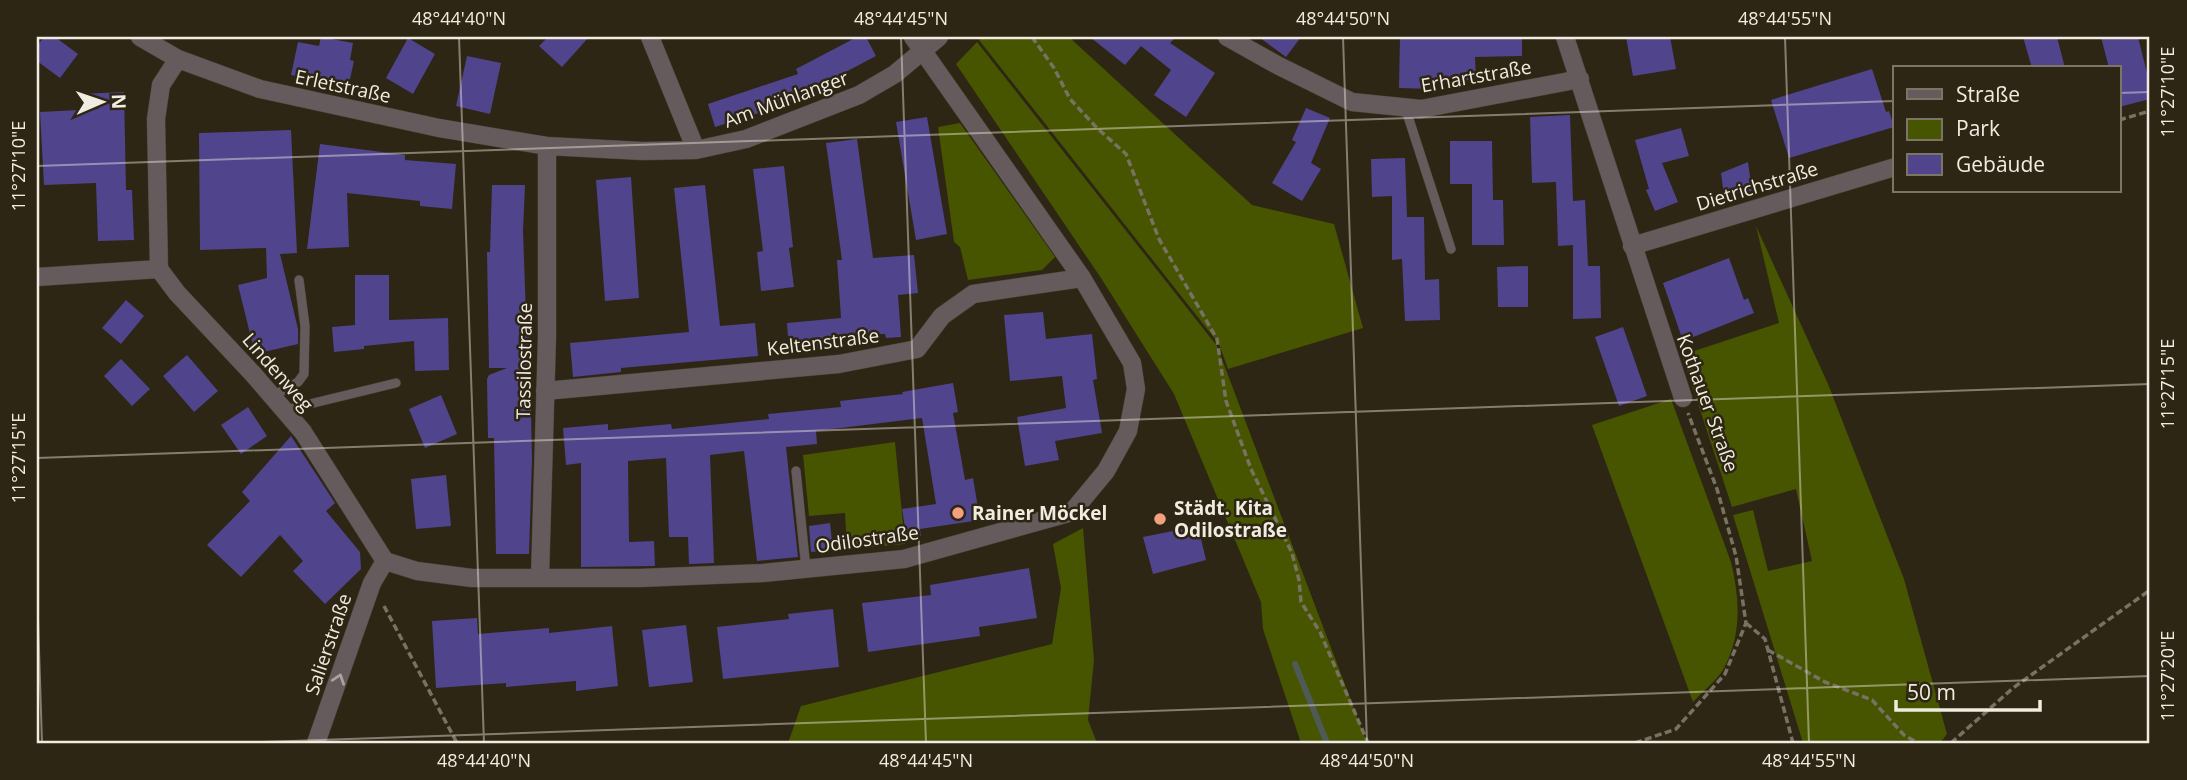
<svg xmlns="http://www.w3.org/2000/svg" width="2187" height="780" viewBox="0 0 2187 780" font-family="'Open Sans',sans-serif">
<rect width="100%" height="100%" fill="#2d2614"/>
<path fill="#475400" d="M982,37H1069L1252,205L1334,224L1363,328L1228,369L1219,344L979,40Z
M977,42L1217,346L1367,743H1301L1263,629L1261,602L1174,394L1101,278L956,64Z
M960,123L1055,257L1042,270L968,280L960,247L954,242L938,127Z
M1756,226L1828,384L1904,579L1947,734L1940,743H1803L1733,515L1753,510L1768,571L1812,561L1796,489L1732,507L1682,355L1779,323Z
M1671,399L1731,562C1740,599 1742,636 1723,670C1716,681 1702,692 1693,702L1592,425Z
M895,442L905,544L847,549L845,513L809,516L803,455Z
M1083,528L1094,660L1088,720L1097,743H788L801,706L1052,644L1061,588L1053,544Z"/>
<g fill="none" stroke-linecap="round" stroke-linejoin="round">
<path stroke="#4f5a57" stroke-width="6" d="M1295,664L1327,743"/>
</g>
<path fill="#50448d" d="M44,37H55L78,54L60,78L37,61V46Z
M321,37L353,43L350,60L354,61L348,88L291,75L298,42L319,46Z
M548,37H589L562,67L539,46Z
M857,37H866L876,56L783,105L715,127L708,104L798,74L796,69Z
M1090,37H1176L1170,43L1215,73L1186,117L1154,95L1171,70L1141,46L1125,65Z
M1259,37H1301L1286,57Z
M1400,37H1522V56L1475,57L1476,80L1432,81V89L1399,88Z
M1626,37H1670L1676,69L1633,76Z
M2023,37H2057L2065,68H2032Z
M2101,37H2138L2150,85V99L2119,107V68H2109Z
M408,38L435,54L413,94L386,78Z
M467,56L501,63L490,114L456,106Z
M1872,69L1886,112L1889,111L1894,127L1789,158L1771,100Z
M124,92L126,190H132L134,240L98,241L96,183L44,185L40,112L99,109L80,94Z
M1306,108L1330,118L1311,163L1321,169L1302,201L1272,183L1296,142L1292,140Z
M1570,115L1573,201L1585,200L1588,266H1600L1601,318L1573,319V245L1558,246L1556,182L1532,183L1530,117Z
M927,117L947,234L916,240L896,122Z
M1681,128L1689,156L1662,163L1678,202L1655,211L1646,190L1649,189L1635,140Z
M291,130L297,253L280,254L298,329V344L255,354L238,285L267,278L266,248L200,250L199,133Z
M857,139L873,258L914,255L918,293L898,295L901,337L886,338L885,334L835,336L836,346L789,351L787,323L841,318L837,260H842L826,143Z
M1450,141H1492L1493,200H1503L1504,245H1472V184H1450Z
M320,144L405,155V160L456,164L452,209L420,206V201L347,193L349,247L307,249Z
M1405,158L1407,217H1424L1425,280L1439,279L1440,320L1405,321L1402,259L1392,260V196L1372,197L1371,159Z
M1748,162L1752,191L1724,195L1721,173Z
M784,166L793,247L789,248L794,287L761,291L757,252L763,251L753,169Z
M631,177L639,298L605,301L596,180Z
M492,185H525L523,231L526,316H529L532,459L529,554H496L494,438H488L487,379L489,375L507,368H489L487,252H490Z
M705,185L720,326L755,323L758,356L621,368V372L573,377L570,343L689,332L674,188Z
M1729,258L1744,300L1748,298L1754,313L1683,341L1663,283Z
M1528,266V307H1498L1497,267Z
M355,275H389V320L448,318L449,370L415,371L414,341L364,346V349L334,352L332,327L355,325Z
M126,300L144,316L121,344L102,328Z
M1043,312L1046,339L1092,334L1097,379L1093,380L1102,433L1055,441L1059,460L1025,466L1017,417L1066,408L1062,376L1010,381L1004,315Z
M1623,327L1647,396L1619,406L1595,337Z
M187,355L218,391L194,412L163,376Z
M121,359L150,389L132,406L104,376Z
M953,383L958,412L953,413L965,480L973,478L980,520L920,529L921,536L907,539L902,509L936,504L922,418L816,431L817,444L786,447L798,557L757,561L744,451L710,455L714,563L689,564L688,537H669L666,458L628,461L629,542L654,541L655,566L581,567V463L566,465L563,428L608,424V430L671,424L672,429L769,419L768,414L841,407L840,401L903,394L902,392Z
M441,395L457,434L425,448L409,409Z
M248,407L267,436L241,454L221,425Z
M291,436L335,503L326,511L360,552L361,569L325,604L293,571L303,561L280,535L241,577L207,545L250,501L242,492Z
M446,475L451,526L416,529L411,479Z
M830,523L833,550L811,552L809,526Z
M1198,526L1206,560L1153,574L1143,537Z
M1029,568L1037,618L979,627L980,636L868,652L862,603L931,595L930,585Z
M833,609L839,667L723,679L717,627L789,619L788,614Z
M477,618L478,634L549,628V633L612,626L618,686L576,691V681L506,687V683L436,688L432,621Z
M686,625L693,682L649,687L642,630Z"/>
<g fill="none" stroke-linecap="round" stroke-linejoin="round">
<defs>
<path id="lane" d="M1405,107L1451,249
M273,396L298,382L304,374L305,326L299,280
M285,410L396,383
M796,471L806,569"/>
<path id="street" d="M140,37L178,59L260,89L439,128L547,146L642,151L696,150L746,139L859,95L895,74L939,37
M650,37L696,150
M1227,37L1279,66L1352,102L1421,109L1580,79
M1565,37L1683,398
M178,59L161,85L156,119L159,269L177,293L253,374L303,432L385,561L417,571L472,578H640L763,573L904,559L1072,512L1106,471L1128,431L1136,389L1132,363L1082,278L913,37
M1632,246L1895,167
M37,277L159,269
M545,391L839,364L917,349L942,316L973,294L1082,278
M540,577L547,337V146
M316,743L372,583L385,561"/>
</defs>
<use href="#lane" stroke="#484231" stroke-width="10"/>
<use href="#street" stroke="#484231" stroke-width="19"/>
<path stroke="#787262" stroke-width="3.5" stroke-dasharray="7 3.5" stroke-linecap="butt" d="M1032,37L1054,68L1070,99L1097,128L1126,154L1159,239L1217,339L1226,401L1251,469L1292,553L1299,580L1301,602L1320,632L1368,743
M2119,120L2150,111
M384,606L457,743
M1746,623L1765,639L1793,743
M1768,650L1825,682L1872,700L1904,735L1918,743
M1635,743L1676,729L1725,674L1746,623L1736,556L1717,489L1688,413
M1951,743L2013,688L2150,590"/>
<use href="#lane" stroke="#655a5c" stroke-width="9"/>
<use href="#street" stroke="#655a5c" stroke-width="18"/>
</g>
<defs><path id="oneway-chevron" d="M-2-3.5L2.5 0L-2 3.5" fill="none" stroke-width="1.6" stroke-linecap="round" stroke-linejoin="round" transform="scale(1.75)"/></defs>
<use stroke="#aba39e" href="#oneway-chevron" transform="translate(339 679) rotate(-71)"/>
<path fill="none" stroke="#f1ece0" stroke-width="2" stroke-opacity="0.45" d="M459,37L484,743M901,37L926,743M1343,37L1367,743M1785,37L1809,743M2119,93L2150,92M37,166L1895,101M37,458L2150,384M37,587L42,743M236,743L2150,676"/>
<g fill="#f2a07f" stroke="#2d2614" stroke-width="2.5">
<circle cx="958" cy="513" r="7"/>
<circle cx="1160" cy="519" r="7"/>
</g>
<g text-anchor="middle" stroke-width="5" stroke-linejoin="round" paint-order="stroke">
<g font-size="19" fill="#f1ece0" stroke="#2d2614">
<text transform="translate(1476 76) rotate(-10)" y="7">Erhartstraße</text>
<text transform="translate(343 86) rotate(12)" y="7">Erletstraße</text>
<text transform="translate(786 99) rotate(-20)" y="7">Am Mühlanger</text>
<text transform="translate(1757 186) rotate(-17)" y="7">Dietrichstraße</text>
<text transform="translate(823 342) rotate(-7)" y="7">Keltenstraße</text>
<text transform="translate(524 361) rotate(-89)" y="7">Tassilostraße</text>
<text transform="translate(278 372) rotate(49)" y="7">Lindenweg</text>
<text transform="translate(1708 403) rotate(70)" y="7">Kothauer Straße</text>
<text transform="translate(867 539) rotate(-8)" y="7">Odilostraße</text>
<text transform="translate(328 644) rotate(-71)" y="7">Salierstraße</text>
</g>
<g font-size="19" font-weight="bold" fill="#f1ece0" stroke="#2d2614" text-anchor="start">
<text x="1174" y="515">Städt. Kita<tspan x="1174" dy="22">Odilostraße</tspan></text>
<text x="972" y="520">Rainer Möckel</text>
</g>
</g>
<rect width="2187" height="780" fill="none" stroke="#2d2614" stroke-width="77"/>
<rect x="1893" y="66" width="228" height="126" fill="#2d2614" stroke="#7b7566" stroke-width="2"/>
<rect x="1907" y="89" width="35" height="10" fill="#655a5c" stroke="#7b7566" stroke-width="2"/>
<text x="1956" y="102" font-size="21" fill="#f1ece0">Straße</text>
<rect x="1907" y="119" width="35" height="21" fill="#475400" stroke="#7b7566" stroke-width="2"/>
<text x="1956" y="136" font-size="21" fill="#f1ece0">Park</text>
<rect x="1907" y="154" width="35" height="21" fill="#50448d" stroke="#7b7566" stroke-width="2"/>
<text x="1956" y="172" font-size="21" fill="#f1ece0">Gebäude</text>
<g transform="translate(102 102) rotate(88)" stroke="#2d2614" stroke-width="5" paint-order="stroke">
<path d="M0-5L12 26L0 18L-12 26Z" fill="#f1ece0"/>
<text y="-10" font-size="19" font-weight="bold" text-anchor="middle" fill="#f1ece0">N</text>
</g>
<path d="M1896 700v10h144v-10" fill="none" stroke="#f1ece0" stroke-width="3.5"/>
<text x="1907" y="700" font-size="21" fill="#f1ece0" stroke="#2d2614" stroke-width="5" paint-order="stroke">50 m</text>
<rect x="38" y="38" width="2110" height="704" fill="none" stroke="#f1ece0" stroke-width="2.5"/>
<g font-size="18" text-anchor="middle" fill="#f1ece0">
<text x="459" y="25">48°44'40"N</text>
<text x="901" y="25">48°44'45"N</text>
<text x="1343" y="25">48°44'50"N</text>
<text x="1785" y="25">48°44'55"N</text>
<text transform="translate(2168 92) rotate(-90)" y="6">11°27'10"E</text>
<text transform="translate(19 166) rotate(-90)" y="6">11°27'10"E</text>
<text transform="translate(2168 384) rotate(-90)" y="6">11°27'15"E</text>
<text transform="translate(19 458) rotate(-90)" y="6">11°27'15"E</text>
<text transform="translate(2168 676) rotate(-90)" y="6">11°27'20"E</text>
<text x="484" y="767">48°44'40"N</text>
<text x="926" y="767">48°44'45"N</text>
<text x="1367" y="767">48°44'50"N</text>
<text x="1809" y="767">48°44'55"N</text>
</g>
</svg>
